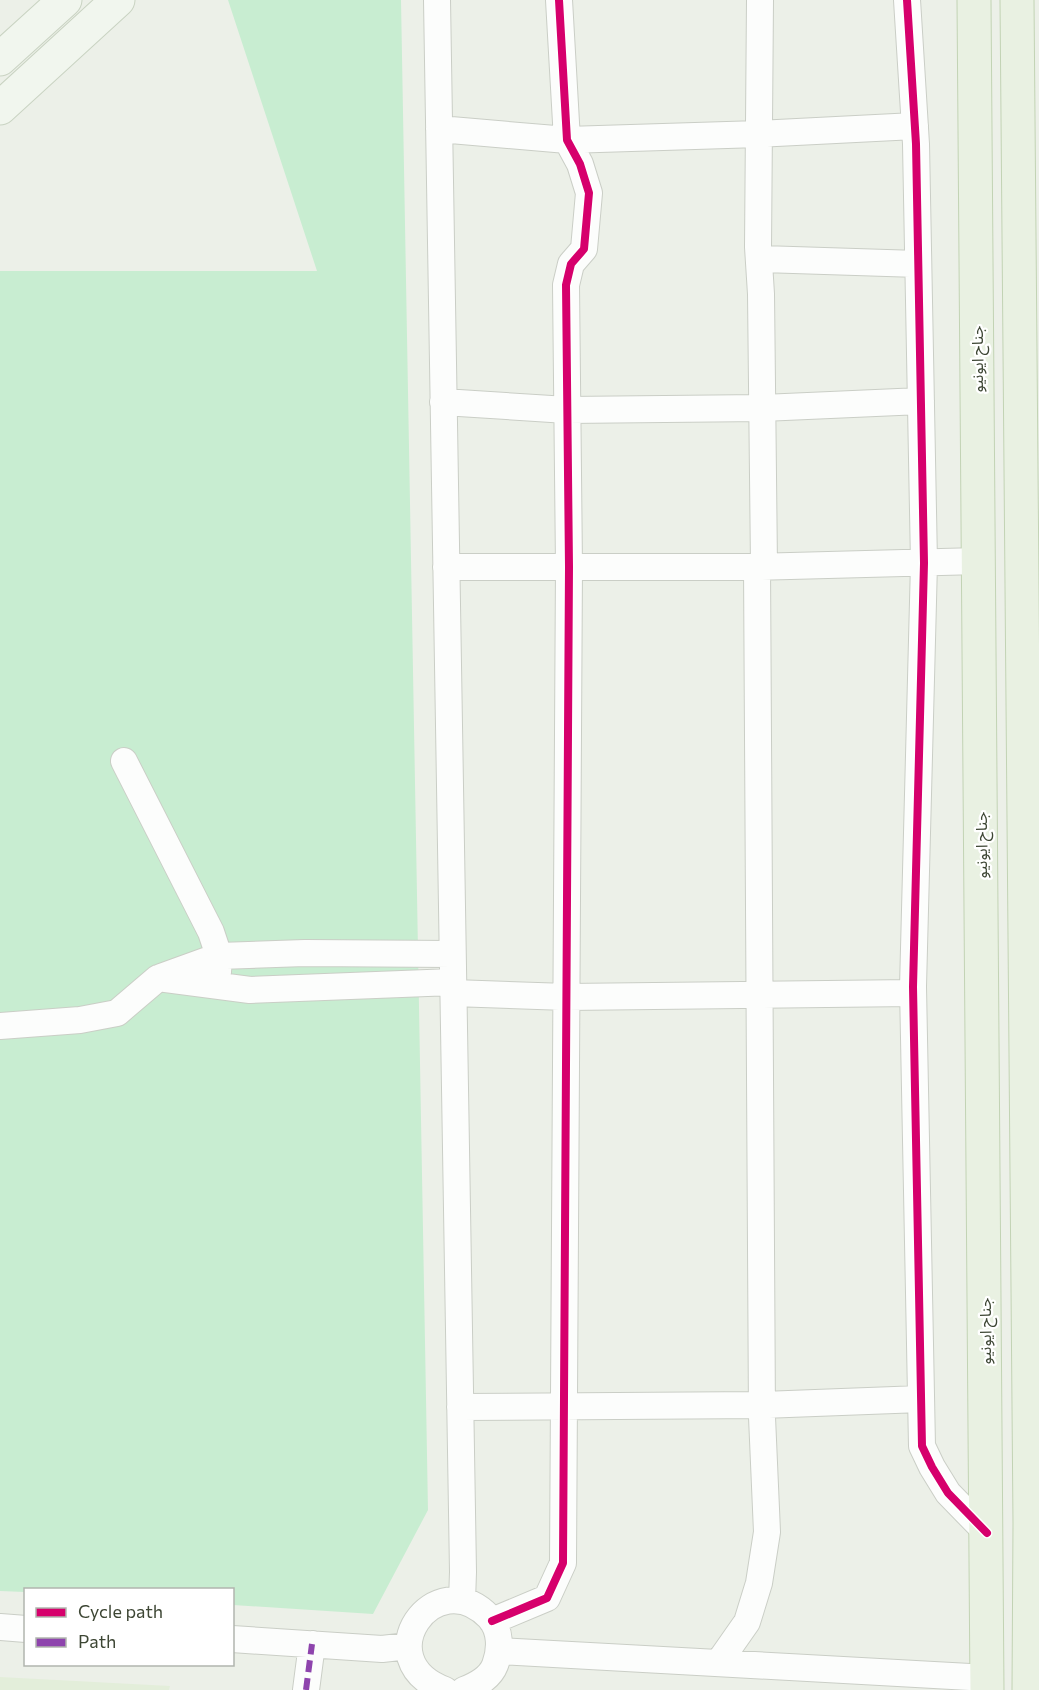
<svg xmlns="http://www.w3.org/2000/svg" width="1039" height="1690" viewBox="0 0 1039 1690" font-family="Commissioner,'Noto Sans Arabic',sans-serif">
<rect width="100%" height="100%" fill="#ecf0e8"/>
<path fill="#e3eeda" d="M0,1677L170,1686L169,1690H0Z"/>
<path fill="#c8edd1" d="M228,0H401L428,1510L373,1614L233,1605L232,1590H26L25,1592L0,1591V271H317Z"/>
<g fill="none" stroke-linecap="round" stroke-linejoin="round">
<defs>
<path id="street" d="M437,0L463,1572L462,1601
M760,0L758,247L761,294L764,566
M907,0L916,144L924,563L913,987L922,1446L932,1467L948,1493L987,1533
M439,129L567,140L759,134L915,126
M759,259L918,264
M443,402L567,410L762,408L921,401
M446,567H752L979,561
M124,761L211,932L219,956L218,972
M161,977L219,956L305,953L452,954
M453,993L567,997L913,993
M0,1026L80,1020L117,1013L158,978L250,990L453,982
M460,1407L762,1405L921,1399
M492,1621L547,1598L563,1563L569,567L566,285L571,264L584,249L589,193L580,164L567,140L559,0
M0,1627L26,1629
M232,1639L382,1649L408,1646
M499,1651L988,1678
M719,1662L747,1622L759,1583L767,1532L762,1417L757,566
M306,1690L312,1644
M445,1690C365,1660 435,1561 489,1617C501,1630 501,1649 495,1665C490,1678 477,1685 464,1690"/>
<path id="secondary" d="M0,59L65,0
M0,108L118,0"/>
<path id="primary" d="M974,0L987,1690
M1017,0L1030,1523L1029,1690"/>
</defs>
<use href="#street" stroke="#cacec6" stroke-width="28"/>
<use href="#secondary" stroke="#c9d3c2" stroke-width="35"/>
<use href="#primary" stroke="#c2d3b4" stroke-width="35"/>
<use href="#street" stroke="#fcfdfc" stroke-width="26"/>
<use href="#secondary" stroke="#f1f6ee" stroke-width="33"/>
<use href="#primary" stroke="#e9f1e2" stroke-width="33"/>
<path stroke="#8e44ad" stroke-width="6" stroke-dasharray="12 6" stroke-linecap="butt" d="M306,1690L312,1644"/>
<defs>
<path id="cycleway" d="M907,0L916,144L924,563L913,987L922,1446L932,1467L948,1493L987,1533
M492,1621L547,1598L563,1563L569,567L566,285L571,264L584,249L589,193L580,164L567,140L559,0"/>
</defs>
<use href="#cycleway" stroke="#fff" stroke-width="11"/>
<use href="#cycleway" stroke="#d6006c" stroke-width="8"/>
</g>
<g text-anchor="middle" stroke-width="4.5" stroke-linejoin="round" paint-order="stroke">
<g font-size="16" fill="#3d4634" stroke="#fff">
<text transform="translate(977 359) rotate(-90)" y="6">جناح ایونیو</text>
<text transform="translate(981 845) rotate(-90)" y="6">جناح ایونیو</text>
<text transform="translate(985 1331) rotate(-90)" y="6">جناح ایونیو</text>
</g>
</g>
<rect x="24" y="1588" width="210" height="78" fill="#ffffff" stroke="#b1b5ae" stroke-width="1.5"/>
<rect x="36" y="1608" width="30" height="9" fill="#d6006c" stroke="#b1b5ae" stroke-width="1.5"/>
<text x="78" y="1618" font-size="18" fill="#3d4634">Cycle path</text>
<rect x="36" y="1638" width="30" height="9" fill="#8e44ad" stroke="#b1b5ae" stroke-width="1.5"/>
<text x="78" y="1648" font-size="18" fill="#3d4634">Path</text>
</svg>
